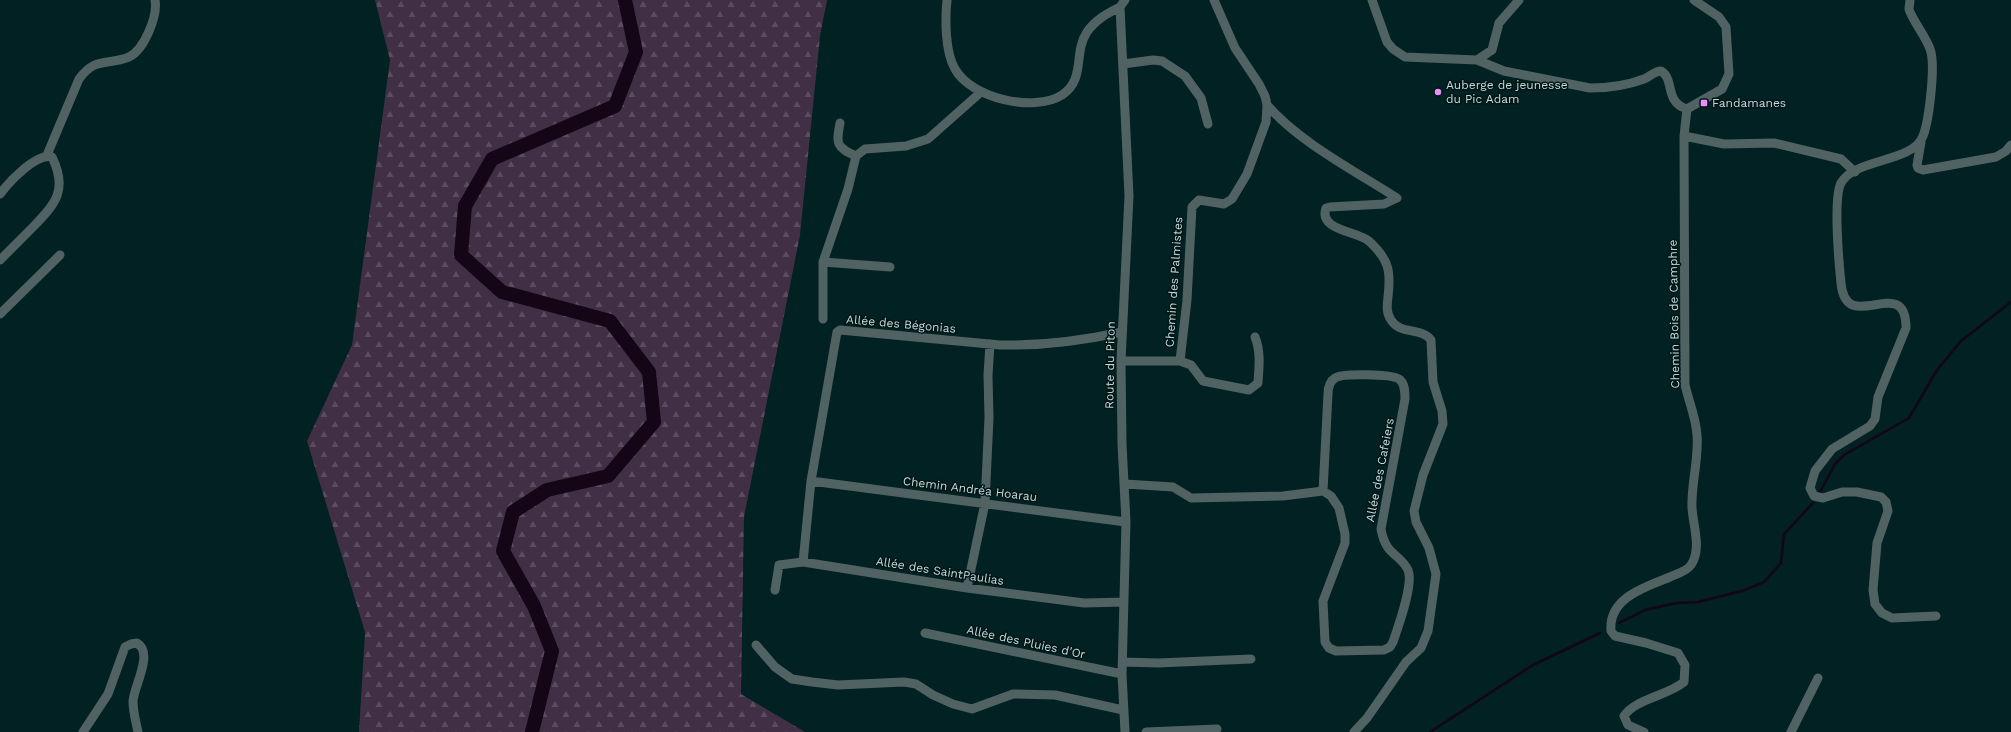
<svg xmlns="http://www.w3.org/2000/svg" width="2011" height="732" viewBox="0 0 2011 732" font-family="'Work Sans',sans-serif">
<defs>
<pattern id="forest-firs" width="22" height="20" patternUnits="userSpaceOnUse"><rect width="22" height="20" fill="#413045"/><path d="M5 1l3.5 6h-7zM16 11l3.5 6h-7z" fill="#5b4d5f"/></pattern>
</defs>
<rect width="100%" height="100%" fill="#012122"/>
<path fill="url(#forest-firs)" d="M375,0H827L820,36L800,235L744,517L741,694L805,732H359L365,632L307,441L352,345L390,60Z"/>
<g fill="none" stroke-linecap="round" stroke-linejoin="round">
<path stroke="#140517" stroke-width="2.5" d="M1820,492L1835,464L1844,455L1909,418L1937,370L1961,341L2011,302
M1619,623L1645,610L1676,603L1698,602L1742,591L1764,582L1781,563L1784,534L1813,503
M1430,732L1533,665L1600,633"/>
<path stroke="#140517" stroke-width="14" d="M532,732L552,651L534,606L503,551L513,512L547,490L608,476L654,422L649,372L610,321L502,292L461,255L465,206L492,159L615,106L636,52L625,0"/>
<path stroke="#516262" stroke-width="9" d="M947,0C945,19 945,52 955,69C971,98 1034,113 1062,95C1086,79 1073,53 1087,32C1095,20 1108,13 1120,7
M1125,0L1120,7L1129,196L1121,361L1122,444L1126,522L1122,674L1125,732
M1372,0L1387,42L1393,49L1405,57L1477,60
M1519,0L1499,23L1492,50L1477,60L1504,71L1590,88C1607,88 1628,85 1644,79C1650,77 1654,71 1661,71C1675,79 1664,102 1687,109
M1910,0C1910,2 1909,7 1909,9C1911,18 1926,37 1930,49C1936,64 1929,121 1923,136C1913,163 1855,158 1841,183C1833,198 1839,264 1841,283C1846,338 1906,271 1906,328L1878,397L1875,419L1870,426L1832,449L1815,471L1810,488L1814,496L1823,498L1842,492H1857L1881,497L1886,502L1888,511L1877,543L1873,590L1875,604L1882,613L1892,618L1936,616
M1123,64L1153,60L1162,61L1185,76L1201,98L1208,124
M1267,105C1299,142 1355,171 1397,198L1384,204L1330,207L1326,208C1318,231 1359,231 1370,242C1389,260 1391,271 1388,297C1387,305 1386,313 1391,320C1400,335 1421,327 1431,340L1433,382L1442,411L1443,424L1423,475L1414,511L1416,522L1429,548L1436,574L1428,631L1421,648L1406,662L1367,718L1354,732
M1687,109L1722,89L1729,74L1726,27L1719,17L1694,0
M840,123C836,144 836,147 856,156
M1684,136L1724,144L1774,143L1841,159L1855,172
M1921,142L1917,165L1918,168L1923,170L1996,157L2006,151L2011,145
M47,155L79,79C96,56 107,66 129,57C144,50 158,16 155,0
M0,194C9,182 36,153 52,157C68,190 56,203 33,227C22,238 11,249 0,260
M823,262L890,267
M0,314L60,255
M823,319V262L848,189L856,156L865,149L906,146L928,139L981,92
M1121,361H1180L1191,365L1203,381L1249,390L1258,383C1259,367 1261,352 1255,337
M1180,361L1187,300L1192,207L1199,200L1224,204L1232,199L1247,174L1266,122L1267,105L1265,96L1259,84L1235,48L1214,0
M811,481L1126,522
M1125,484L1173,487L1191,498L1283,496L1323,491L1331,496L1339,508L1345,534V543L1323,601L1325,642L1329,648L1336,651L1384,650L1390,647L1393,642C1398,627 1414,584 1408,570C1399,552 1386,557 1381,529L1405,399C1405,392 1405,383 1399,379C1391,374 1342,373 1335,378C1329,382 1328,388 1328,394L1323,491
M803,562L811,481L837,332L840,330L1000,345C1041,346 1081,341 1122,332
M967,588L985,503L989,418L988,375L990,344
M775,590L779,565L803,562L967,588L1084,603L1124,602
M925,633L1122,674
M756,645L775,667L792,679L812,682L838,685L904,682L916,684L933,695L953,704L972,709L1013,694L1055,695L1123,710
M1123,662L1158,663L1251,659
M83,732L108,694L125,647L131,644L137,643C154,653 134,686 133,701C133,712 136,722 138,732
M1146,732L1217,729
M1644,732L1628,725L1624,716C1635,699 1667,696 1684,682L1685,665L1678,653L1646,643L1615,636L1611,631C1608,598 1645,587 1670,577C1678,573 1686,572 1691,565C1702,549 1693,525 1692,508C1691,483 1699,460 1697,435C1696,418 1689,402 1685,385L1684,136L1687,109
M1791,732L1818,678"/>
</g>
<g fill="#ea8dfd" stroke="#021617" stroke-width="1.5">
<circle cx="1438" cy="92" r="4"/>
<rect x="1700" y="99" width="8" height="8" rx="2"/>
</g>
<g text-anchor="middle" stroke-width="3" stroke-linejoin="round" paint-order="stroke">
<g font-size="12" fill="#c4dadb" stroke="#021617" text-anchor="start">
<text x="1446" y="89">Auberge de jeunesse<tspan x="1446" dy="14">du Pic Adam</tspan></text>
<text x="1712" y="107">Fandamanes</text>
</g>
<g font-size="12" fill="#c4dadb" stroke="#021617">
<text transform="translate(1174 282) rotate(-86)" y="4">Chemin des Palmistes</text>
<text transform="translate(1674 314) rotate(-91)" y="4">Chemin Bois de Camphre</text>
<text transform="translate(901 324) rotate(5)" y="4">Allée des Bégonias</text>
<text transform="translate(1110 365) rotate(-89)" y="4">Route du Piton</text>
<text transform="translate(1380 470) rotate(-79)" y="4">Allée des Cafeiers</text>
<text transform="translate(970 489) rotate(7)" y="4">Chemin Andréa Hoarau</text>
<text transform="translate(940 571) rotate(9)" y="4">Allée des SaintPaulias</text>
<text transform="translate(1026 642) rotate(12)" y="4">Allée des Pluies d'Or</text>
</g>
</g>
</svg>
